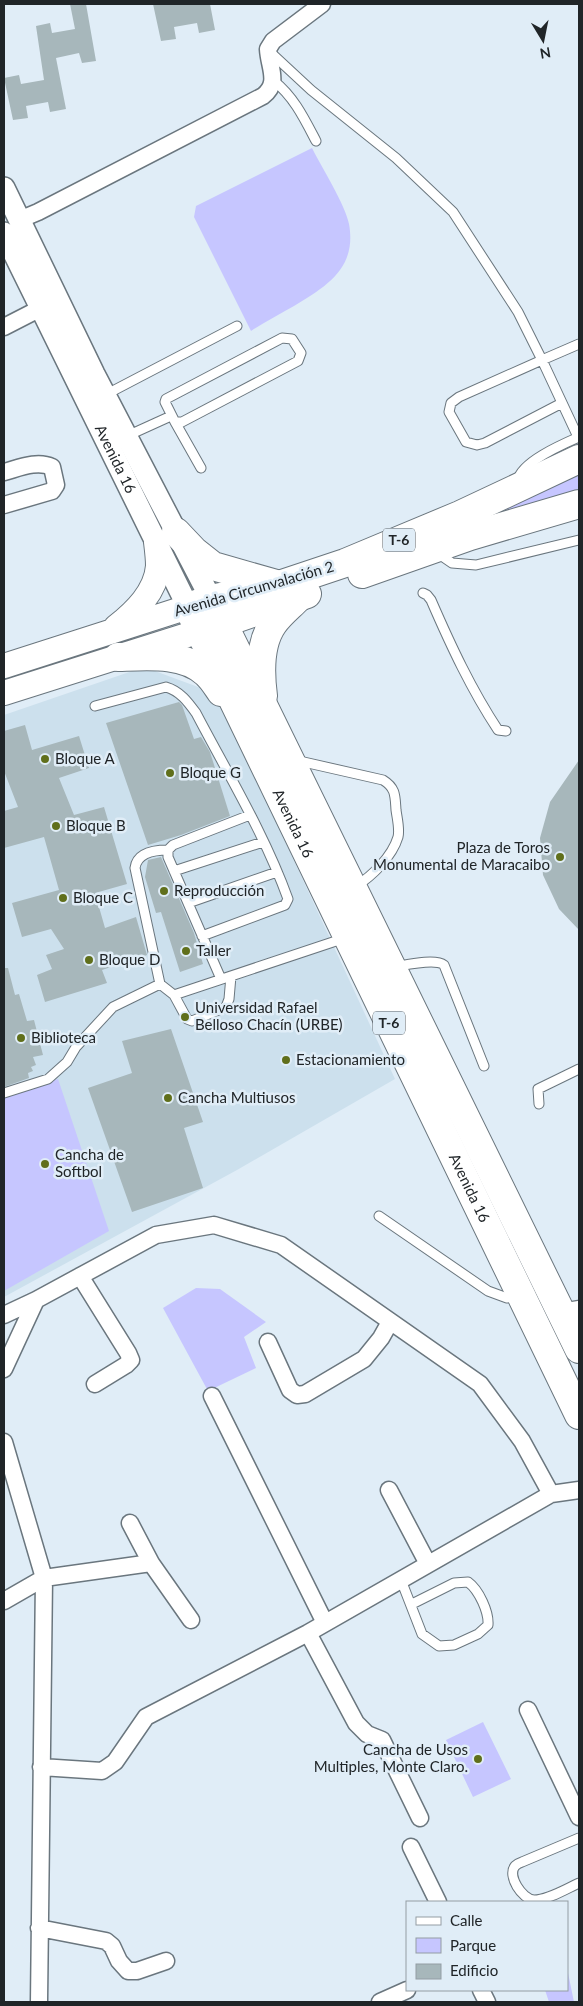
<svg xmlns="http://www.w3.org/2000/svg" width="583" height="2006" viewBox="0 0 583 2006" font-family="Lato,sans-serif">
<rect width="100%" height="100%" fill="#e0edf7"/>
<path fill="#cce0ed" d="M144,667L217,694L395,1079L237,1170L4,1297V715Z"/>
<path fill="#c6c6ff" d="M312,148C322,168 345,204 349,224C357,268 327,286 294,306C280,314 265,322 251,331L194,217L196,206Z
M579,471V494L473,523Z
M58,1079L109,1231L4,1291V1097Z
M196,1288L220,1289L266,1322L244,1337L256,1368L208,1391L163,1308Z
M483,1722L511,1779L473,1797L446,1740Z
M567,1968L574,2002H549L545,1990H567Z"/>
<path fill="#a7b7bb" d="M70,4H86L96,61L82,63L79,53L56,58L66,109L50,112L48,102L26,106L28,118L13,120L4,78L19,75L21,84L44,80L36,26L50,23L52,33L75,29Z
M153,4H210L215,30L199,33L197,23L174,27L176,39L161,41Z
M179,702L182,705L194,739L201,737L210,752L230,816L181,835L148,845L106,723Z
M25,725L32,750L79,736L89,768L59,778L74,815L104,807L127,884L95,893L105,928L136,917L147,955L102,970L107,983L45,1002L37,975L52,969L46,955L64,949L51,929L22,937L12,903L59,890L44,837L4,848V811L18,807L4,771V731Z
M579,760V930L559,909L543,875L540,838L550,802Z
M161,857L194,933L203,964L180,972L161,912L156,913L145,877L148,860Z
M4,968H8L15,995L19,994L27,1021L34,1020L43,1055L33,1057L36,1065L31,1067L33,1071L28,1073L29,1078L4,1087Z
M171,1029L203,1122L184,1128L203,1188L132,1212L88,1088L132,1073L122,1041Z"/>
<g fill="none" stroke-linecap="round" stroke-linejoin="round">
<defs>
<path id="service" d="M269,51L311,90L396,158L453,212L518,312L542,360L579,344
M274,81C294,97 304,118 316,141
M282,338L292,339L301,353L298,361L182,422H175L165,402L166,399Z
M105,395L237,326
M562,403L485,443L477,445L466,442L449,412L451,403L459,397L542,360L578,437
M175,422L201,468
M127,436L171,416
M518,480C521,462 563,444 579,437
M436,552L452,563L476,565L579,540
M423,593L427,595L431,600C451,646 471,689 498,730L506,731
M95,706L166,687C180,691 188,702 196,713C228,774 265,835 288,899L285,905L202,936
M295,760L383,780C396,788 395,796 396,810C397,818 400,829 398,837C392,857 372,876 355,887
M168,850C155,850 137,852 135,868L160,984L174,995L345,938
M174,871L263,842
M188,903L277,872
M394,967C406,965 435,958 444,965L484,1066
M221,979L168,857V850L173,845L250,815
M174,995L187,1019L192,1021L226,1007L229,999L231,976
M4,1093L48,1079L67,1062L76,1047L113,1007L160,984
M539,1104L538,1089L579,1069
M379,1216L488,1291L507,1298L519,1296
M401,1580L422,1634L439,1646L454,1645L478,1634L488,1625C489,1612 479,1590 468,1582L454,1583L412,1604
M579,1838L522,1862C519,1863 517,1864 515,1866C507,1876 522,1899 534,1900C548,1900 566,1889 579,1883"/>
<path id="minor" d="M19,220L38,212L263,96C280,83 269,68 268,49L273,41L322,4
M4,327L41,308
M4,472C19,468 37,460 52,467L56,485L52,491L4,505
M80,1276L128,1353L131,1360L126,1365L95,1384
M561,1312L579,1309
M4,1315L36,1300
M268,1342L290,1390L297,1395L305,1394L364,1359L381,1338L390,1322
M4,1369L36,1300L156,1235L214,1225L281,1245L480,1384L522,1441L551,1494L579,1490
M212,1396L325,1623
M4,1442L44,1578L39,2002
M389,1490L428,1564
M130,1523L151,1563L191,1620
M4,1601L44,1578L151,1563
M308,1633L356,1723L367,1734L382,1740L420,1818
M528,1710L579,1817
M41,1767L102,1771L115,1762L146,1717L308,1633L551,1494
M411,1847L438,1902
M39,1928L106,1941L112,1946L119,1961L128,1971H137L166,1961
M481,1990L487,2002
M380,2002L407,1990"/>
<g id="tertiary">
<path d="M4,188L94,374L211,599"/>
<path id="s1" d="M4,233L188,607"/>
</g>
<path id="secondary" d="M116,627C135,612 156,592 158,566C158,558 157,550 156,542
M4,666L188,607
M4,693L200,631"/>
<g id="trunk">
<path id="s2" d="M579,459L460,515L345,563L279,585L211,599L188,607L579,1415"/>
<path d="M176,532L194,551L213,566L276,584"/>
<path d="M362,574L470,536L579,504"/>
<path d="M211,599L579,1349"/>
<path d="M206,629L307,594"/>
<path d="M118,657C146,656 184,652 206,673C212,678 216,685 221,692"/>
<path d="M263,696C260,673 259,644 273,624C279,615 289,607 297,599"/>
</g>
</defs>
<use href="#service" stroke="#6a767e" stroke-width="11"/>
<use href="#minor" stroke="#6a767e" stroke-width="19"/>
<use href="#tertiary" stroke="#6a767e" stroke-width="24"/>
<use href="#secondary" stroke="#6a767e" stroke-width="26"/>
<use href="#trunk" stroke="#6a767e" stroke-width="30"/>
<use href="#service" stroke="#fff" stroke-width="9"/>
<use href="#minor" stroke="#fff" stroke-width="16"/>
<use href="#tertiary" stroke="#fff" stroke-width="21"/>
<use href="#secondary" stroke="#fff" stroke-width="24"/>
<use href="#trunk" stroke="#fff" stroke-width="28"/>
</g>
<g fill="#606f1b" stroke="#e0edf7" stroke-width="2">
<circle cx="45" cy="759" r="5"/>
<circle cx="170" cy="773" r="5"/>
<circle cx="56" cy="826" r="5"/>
<circle cx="560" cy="857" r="5"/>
<circle cx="164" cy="891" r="5"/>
<circle cx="63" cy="898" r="5"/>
<circle cx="186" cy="951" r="5"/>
<circle cx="89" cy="960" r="5"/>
<circle cx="185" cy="1017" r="5"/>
<circle cx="21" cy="1038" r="5"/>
<circle cx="286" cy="1060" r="5"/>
<circle cx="168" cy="1098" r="5"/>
<circle cx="45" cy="1164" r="5"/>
<circle cx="478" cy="1759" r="5"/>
</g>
<g text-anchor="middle" stroke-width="5" stroke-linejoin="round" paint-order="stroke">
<g fill="#e0edf7" stroke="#5a6166" stroke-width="1">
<rect x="383" y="528.5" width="32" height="23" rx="4"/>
<rect x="373" y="1011.5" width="32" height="23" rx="4"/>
</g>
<g font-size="14" font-weight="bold" fill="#202528">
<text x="399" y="545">T-6</text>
<text x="389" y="1028">T-6</text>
</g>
<g font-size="15" fill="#202528" stroke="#e0edf7">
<text dy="5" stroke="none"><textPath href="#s1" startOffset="252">Avenida 16</textPath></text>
<text transform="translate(254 589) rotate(-16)" y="5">Avenida Circunvalación 2</text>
<text dy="5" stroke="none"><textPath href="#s2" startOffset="660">Avenida 16</textPath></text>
<text dy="5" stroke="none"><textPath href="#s2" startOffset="1065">Avenida 16</textPath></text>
</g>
<g font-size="15" fill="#202528" stroke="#e0edf7" text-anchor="start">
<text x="55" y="764">Bloque A</text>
<text x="180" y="778">Bloque G</text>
<text x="66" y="831">Bloque B</text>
<text x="550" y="853" text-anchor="end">Plaza de Toros<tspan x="550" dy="17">Monumental de Maracaibo</tspan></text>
<text x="174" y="896">Reproducción</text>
<text x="73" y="903">Bloque C</text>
<text x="196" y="956">Taller</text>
<text x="99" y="965">Bloque D</text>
<text x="195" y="1013">Universidad Rafael<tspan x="195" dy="17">Belloso Chacín (URBE)</tspan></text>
<text x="31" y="1043">Biblioteca</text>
<text x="296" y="1065">Estacionamiento</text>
<text x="178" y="1103">Cancha Multiusos</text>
<text x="55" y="1160">Cancha de<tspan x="55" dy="17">Softbol</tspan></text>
<text x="468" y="1755" text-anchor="end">Cancha de Usos<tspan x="468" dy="17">Multiples, Monte Claro.</tspan></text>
</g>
</g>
<rect width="583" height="2006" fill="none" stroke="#202528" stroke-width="10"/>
<rect x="406" y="1901" width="162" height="90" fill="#e0edf7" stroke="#939da4"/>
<rect x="416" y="1917" width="25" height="8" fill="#ffffff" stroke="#939da4"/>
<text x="450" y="1926" font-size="15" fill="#202528">Calle</text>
<rect x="416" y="1938" width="25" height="15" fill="#c6c6ff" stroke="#939da4"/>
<text x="450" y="1951" font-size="15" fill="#202528">Parque</text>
<rect x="416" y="1964" width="25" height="15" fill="#a7b7bb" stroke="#939da4"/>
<text x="450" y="1976" font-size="15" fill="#202528">Edificio</text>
<g transform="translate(543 40) rotate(170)" stroke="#e0edf7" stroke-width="4" paint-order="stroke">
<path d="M0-4L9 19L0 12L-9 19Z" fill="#202528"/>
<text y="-8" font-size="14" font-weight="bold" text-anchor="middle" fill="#202528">N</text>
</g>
</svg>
